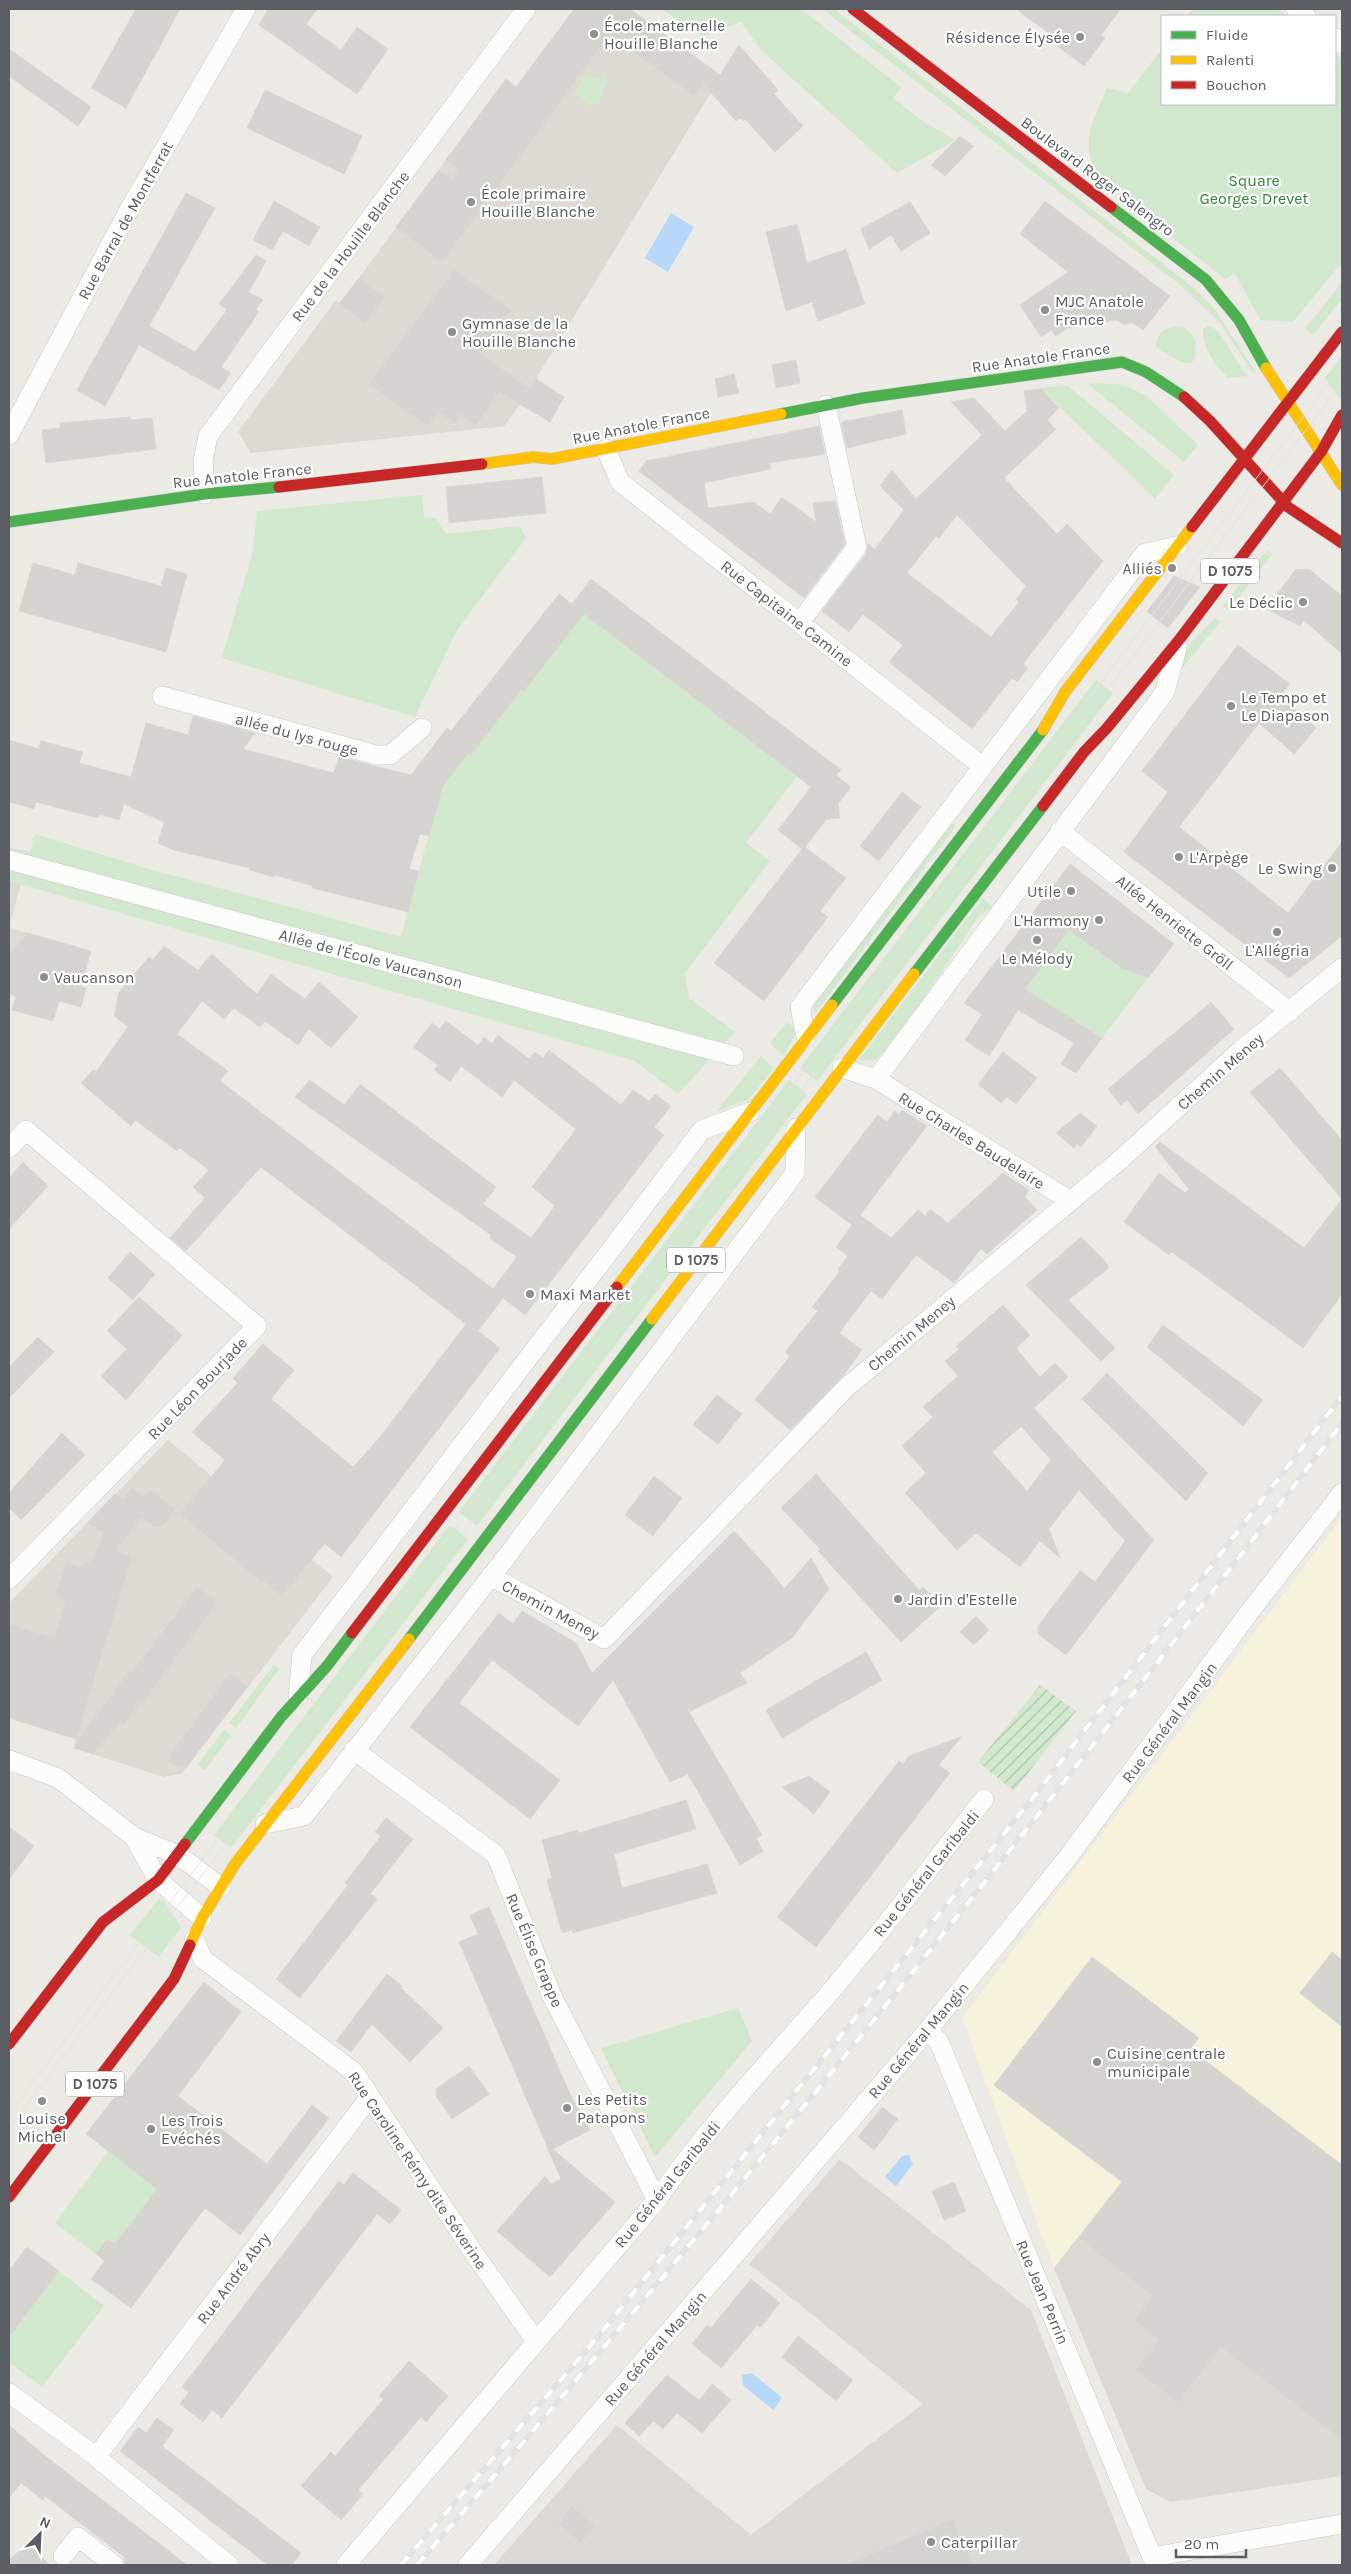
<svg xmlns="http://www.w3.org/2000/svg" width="1351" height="2574" viewBox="0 0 1351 2574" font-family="Karla,sans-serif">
<defs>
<pattern id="garden-furrows" width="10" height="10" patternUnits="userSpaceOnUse" patternTransform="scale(1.25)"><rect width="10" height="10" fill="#d1e8cf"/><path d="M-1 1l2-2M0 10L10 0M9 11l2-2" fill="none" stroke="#adbfac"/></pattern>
</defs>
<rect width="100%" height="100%" fill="#ebeae4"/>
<path fill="#f6f2db" d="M1342,1517V2165L1214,2067L1054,2268L962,2018Z"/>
<path fill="#dbd9d4" d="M1214,2067L1342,2165V2476L1171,2502L1146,2489L1054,2268L1205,2075Z
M840,2159L1031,2310L1132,2565H494L617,2425L751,2535L923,2404L749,2264Z"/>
<path fill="#dcdad2" d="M574,9H631L721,76L520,405L504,426L251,453L238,432L336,300L340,303L359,278L506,79L516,87Z
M9,881L21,884L9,927L28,933L9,954Z
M168,1440L333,1577L181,1774L164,1777L73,1748L103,1653L9,1624V1603Z"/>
<path fill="#d1e8cf" d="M662,9H801L901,87L893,98L921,120L955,140L897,173L761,50L741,22L702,37Z
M822,9H834L1195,289L1213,307L1255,371L1253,373L1220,323L1179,284Z
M1193,9H1277L1287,16H1187Z
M1162,49V104H1335V53L1342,59V262L1293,322L1261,320C1250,304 1245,289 1234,273L1225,279L1098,179C1080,139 1091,125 1107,88L1128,93Z
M604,75L608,80L598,104L589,105L574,93L585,76L596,79Z
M1342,282V299L1313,335L1305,329Z
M1182,326C1196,336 1198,343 1194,360L1190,363L1181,362L1156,347C1157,330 1168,327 1182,326Z
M1208,326L1217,330L1247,376L1228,378C1214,364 1203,349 1203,329Z
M1342,355V397L1340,400L1325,378Z
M1098,383L1124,385L1145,395L1198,445L1184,462L1088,384Z
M1067,385L1174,475L1155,499L1040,388Z
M422,495L424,518H436L446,534L519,526L526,538L457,630L415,717L222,658L253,551L257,511Z
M1267,550L1272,554L1229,611L1223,606Z
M584,613L797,776L746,843L770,861L685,973L689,998L735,1032L678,1094L635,1061L9,881V847L30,852L35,834L149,869L401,937L442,786L468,753L471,755L522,689L524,691Z
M1215,618L1220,622L1175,677L1190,644Z
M1096,680L1113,693L817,1081L800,1068Z
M951,823L956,826L815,1013L811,1001Z
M983,898L993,908L981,913L892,1045L875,1060L858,1061Z
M1069,930L1148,978L1102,1038L1025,989Z
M786,1023L795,1026V1034L784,1056L770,1043Z
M761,1056L774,1068L749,1099L716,1112Z
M789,1080L807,1094L477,1526L459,1512Z
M450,1525L468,1539L231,1848L214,1835Z
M274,1665L279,1669L236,1728L229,1723Z
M224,1730L231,1735L205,1770L197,1765Z
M159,1899L163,1900L181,1927L159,1957L130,1935Z
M738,2008L752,2041L655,2157L601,2048Z
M109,2151L157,2189L115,2244L107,2239L96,2254L55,2223Z
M59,2271L104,2306L42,2387L9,2362V2337Z"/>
<path fill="url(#garden-furrows)" d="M1040,1685L1076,1711L1014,1791L978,1762Z"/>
<path fill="#b6d7f7" d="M671,213L694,227L668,272L645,258Z
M909,2155L913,2164L896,2186L885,2177L902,2156Z
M752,2373L782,2398L773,2410L743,2385L742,2375Z"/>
<path fill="#d4d3cf" stroke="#dad8d3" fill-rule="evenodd" d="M136,9H180L126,108L91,88Z
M268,9H317L306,24L341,50L357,27L388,49L357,94L259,25Z
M574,9H630L720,75L739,45L778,90L774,94L803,126L775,152L745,119L743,121L740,118L736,121L703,84L694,96L610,34L442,262L396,227L438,171L453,178L458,168L446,160L506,79L516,87Z
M1016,9H1121L1101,35L1105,38L1084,66L1055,44L1058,40Z
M9,49L91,107L78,126L9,76Z
M265,90L362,136L344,174L247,128Z
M960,136L974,146L945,176L931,165Z
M186,193L215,208L149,326L195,352L227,310L219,304L256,255L266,261L249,292L263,300L256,309L259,312L221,367L231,373L219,390L139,345L105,406L77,390Z
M274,201L320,227L309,246L283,231L272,250L253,240Z
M1045,201L1170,296L1143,330L1133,323L1124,324L1116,320L1068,328L1056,336L1051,330L1041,337L1020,305L1068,272L1020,234Z
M910,202L930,233L901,251L891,235L869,249L861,229Z
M797,224L807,263L846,249L865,304L818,321L812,302L786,311L766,232Z
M454,270L511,310L480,353L530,389L536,379L564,397L550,422L499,392L476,425L461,414L455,423L439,412L427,426L369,384Z
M359,278L384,297L365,323L339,304Z
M796,360L800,383L776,388L772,365Z
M734,374L739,393L718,397L715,379Z
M1041,389L1059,408L1047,420L1056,429L1004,478L1057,534L1067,524L1103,561L1023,664L1028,668L1017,682L1012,678L972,729L889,662L903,645L863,614L849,632L822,611L866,554L868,544L875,549L904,510L880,486L892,470L916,499L982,435L951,402L974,398L1005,431L1027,411L1024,391ZM957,515L1026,586L1016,599L1019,602L991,637L907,573L936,536L939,538Z
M902,410L906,434L847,448L841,422Z
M130,417V420L152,418L156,449L46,463L42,430L60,428V423Z
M819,426L825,454L769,463L771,469L704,483L708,508L754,502L770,514L782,497L816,522L813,503L835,501L845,544L804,598L639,471L646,461Z
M542,477L546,513L449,523L446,487Z
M33,563L75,575L78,563L161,586L166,568L187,574L166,652L19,611Z
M1309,569L1342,596V654L1304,620L1300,626L1266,609L1295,570Z
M1174,576L1200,587L1168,628L1147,612Z
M591,579L841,770L836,775L851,787L838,804L840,818L827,819L805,847L846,878L820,911L828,917L764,1001L714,963L802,849L778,830L811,787L584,614L524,691L522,689L471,755L468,753L443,786L429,836L420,834L409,869L419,871L408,912L312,888L313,886L275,875L274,877L249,870L250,868L174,850L158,843L164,822L124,804L119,820L99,814L98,818L36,802L34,809L9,802V740L39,749L41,741L83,752L79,763L131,777L146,723L188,735L193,716L255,733L243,749L334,773L339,757L411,775L447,728L451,731L559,594L572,604Z
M1238,645L1290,684L1280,696L1316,728L1294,754L1259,723L1179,827L1288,913L1342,842V936L1289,978L1124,852L1168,792L1142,771Z
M902,792L921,807L879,861L860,846Z
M1070,864L1174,944L1148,978L1120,967L1069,930L1025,989L1102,1038L1076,1073L1061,1064L1074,1043L1018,1010L989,1056L965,1040L982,1014L964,1003Z
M28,933L91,951L81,987L86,988L81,1007L59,1001L53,1021L12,1010L16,996L9,994V954Z
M164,946L198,970L212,954L257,994L271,974L305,999L319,982L358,1017L331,1048L309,1029L298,1045L265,1021L260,1027L234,1008L224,1019L202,1001L177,1034L228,1071L220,1081L493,1289L517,1257L489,1238L491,1235L295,1097L310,1080L344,1105L360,1084L496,1187L483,1204L531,1238L555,1206L532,1187L576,1129L514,1080L502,1097L461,1066L450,1082L434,1070L438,1065L413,1047L432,1023L440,1029L446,1021L478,1045L484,1037L492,1044L498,1035L529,1059L535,1052L543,1058L549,1050L621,1105L633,1090L649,1101L655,1094L671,1106L654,1127L664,1135L525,1315L503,1298L478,1331L500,1348L341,1557L325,1544L302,1570L295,1582L281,1595L263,1581L261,1582L180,1514L225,1460L192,1432L238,1383L233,1378L263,1344L294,1370L271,1399L353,1467L381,1436L466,1324L261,1167L186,1251L170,1238L205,1198L193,1187L209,1170L180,1148L177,1151L135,1120L131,1126L81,1083L93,1070L96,1072L128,1027L114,1016L119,992L149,957L153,960Z
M1211,1002L1234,1029L1138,1114L1127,1100L1121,1105L1108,1089Z
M1003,1052L1037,1078L1016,1104L1007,1097L1001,1103L978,1084Z
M1280,1068L1342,1140V1199L1250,1092Z
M902,1110L927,1126L860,1215L891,1238L918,1210L925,1216L930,1209L948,1223L1003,1173L1029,1190L1025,1197L1037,1210L987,1254L981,1249L954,1283L916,1255L882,1299L871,1291L839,1333L862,1350L843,1376L790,1430L755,1400L790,1356L785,1352L818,1311L812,1307L840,1271L838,1269L848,1256L836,1247L852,1225L815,1197L878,1115L887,1122L895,1111L899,1114Z
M1080,1113L1097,1126L1081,1147L1077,1144L1074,1148L1056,1133Z
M1160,1142L1304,1248L1342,1199V1294L1303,1348L1172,1252L1169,1255L1124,1222L1159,1173L1185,1193L1189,1189L1155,1147Z
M23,1162L48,1186L9,1229V1178Z
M1081,1237L1104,1260L1109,1268L1068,1300L1115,1348L1101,1361L1026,1285Z
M130,1252L155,1274L133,1300L108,1278Z
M139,1297L182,1335L126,1400L101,1376L127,1349L107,1331Z
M1003,1305L1030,1335L1016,1348L1040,1377L1055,1363L1068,1377L1034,1408L1154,1540L1066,1655L1038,1634V1626L1080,1571L1095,1582L1125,1541L1079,1490L1049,1529L1060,1558L1040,1541L1020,1567L976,1533L957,1550L905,1493L926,1473L902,1446L933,1417L923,1407L958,1376L945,1361L959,1349L956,1346ZM1021,1426L1051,1460L1027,1491L992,1452Z
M1163,1325L1263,1400L1243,1426L1147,1347Z
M38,1337L54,1352L9,1398V1367Z
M1107,1373L1208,1473L1186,1501L1082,1399Z
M717,1395L742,1414L718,1444L693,1425Z
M62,1433L85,1455L21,1520L9,1508V1493Z
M816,1474L919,1590L923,1587L941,1606L901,1642L818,1551L820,1549L781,1508Z
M654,1476L682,1498L653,1536L625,1515Z
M132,1487L144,1497L150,1490L175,1509L162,1527H155L141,1517L116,1551L132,1556L76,1739L9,1718V1624L55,1638L66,1600L55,1597L66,1563L80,1567L95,1558L103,1533L88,1522L115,1494L123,1500Z
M734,1531L769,1569L784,1589L811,1558L829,1589L792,1638L740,1673L747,1683L691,1711L686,1707L762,1835L756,1838L763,1851L740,1865L688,1774L670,1782L613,1680L578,1726L492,1660L459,1703L560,1780L530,1819L410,1727L499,1613L513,1624L522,1611L576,1643L592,1673Z
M197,1587L217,1602L142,1704L140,1702L123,1725L120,1722L93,1754L73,1748L128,1672L131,1673Z
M976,1616L989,1630L974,1645L960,1632Z
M866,1652L882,1680L782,1738L766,1710Z
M230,1674L247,1687L186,1768H179L167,1759Z
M961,1737L939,1765L950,1773L816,1947L777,1917L899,1761L903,1764L909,1756Z
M809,1776L830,1792L814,1814L782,1787Z
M686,1800L696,1829L614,1854L622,1888L707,1864L717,1893L573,1933L572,1930L562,1933L547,1880L552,1878L542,1840L578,1830L579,1833Z
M386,1818L413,1839L370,1894L377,1899L300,1998L276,1979L348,1885L345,1883L381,1836L375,1832Z
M9,1827L34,1846L9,1879Z
M489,1907L570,2094L590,2130L553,2149L615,2202L550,2277L497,2231L545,2176L551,2184L561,2179L459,1942L478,1934L470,1915Z
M1332,1952L1342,1960V2027L1300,1993Z
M1092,1957L1199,2038L1190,2049L1342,2165V2440L1221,2347L1178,2402L1136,2370L1159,2340L1135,2320L1153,2296L1079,2238L1122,2182L994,2085Z
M387,1974L402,1986L400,1987L443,2028L410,2062L372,2024L351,2052L336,2041Z
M204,1982L241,2012L178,2096L267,2164L312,2105L329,2118L240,2235L205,2208L131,2308L91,2279L105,2261L96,2254L107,2239L115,2244L157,2189L86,2134Z
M469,2066L489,2094L452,2119L436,2096V2089Z
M882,2107L898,2119L874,2150L858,2137Z
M353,2173L401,2210L390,2224L377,2214L222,2418L212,2410L203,2422L180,2404L189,2392L182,2387L339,2181L344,2185Z
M954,2182L966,2211L944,2220L932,2191Z
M27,2247L59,2271L9,2337V2271Z
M751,2279L780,2303L761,2327L757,2325L721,2368L692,2344L707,2325L711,2328Z
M798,2336L853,2380L836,2401L782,2357Z
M409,2361L448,2396L426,2422L421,2417L358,2490L363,2494L341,2520L301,2486L331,2452L335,2456L384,2399L379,2396Z
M667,2375L699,2400L712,2384L731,2400L702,2433L677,2413L663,2429L653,2421L639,2436L625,2423Z
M157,2418L174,2430L162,2446L301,2553L292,2565H268L120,2451L138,2427L146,2433Z
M9,2425L40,2452L187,2565H125L124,2557L45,2496L43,2500L21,2483L9,2498Z
M572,2506L595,2526L581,2543L558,2524Z
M953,2519L973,2565H845Z
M28,2543L50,2565H9V2560Z"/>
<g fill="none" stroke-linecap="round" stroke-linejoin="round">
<defs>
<path id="street" d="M1296,9L1306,16
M1335,38L1342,44
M9,435L129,210L246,9
M606,449L620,482L982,766
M205,494L203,461L208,436L526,9
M800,622L857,547L826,405
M162,696L376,755H390L422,728
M1060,831L1290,1012
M9,860L734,1056
M806,1037L800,1007L1145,553L1177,546
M842,1068L876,1079L1069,1200
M876,1079L1165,692L1177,648
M9,1148L26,1130L257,1326L9,1579
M491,1576L604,1639L847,1387L1120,1160L1241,1050L1342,968
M298,1696L302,1655L702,1130L750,1112
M354,1750L496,1855L552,1996L657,2200
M9,1760L58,1778L134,1837L178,1855L221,1887
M265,1824L304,1816L507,1556L795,1173L796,1128
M134,1837L158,1880L202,1918
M194,1939L203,1959L354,2072L473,2252L536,2341
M928,2030L939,2042L1152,2557L1342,2524
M9,2393L86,2449L229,2565
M96,2457L369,2098
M63,2556L78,2537L114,2565
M346,2565L657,2200C707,2127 768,2063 826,1997C881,1933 932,1865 984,1799
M468,2565L928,2030L1068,1857L1254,1606L1342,1493"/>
<path id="fast" d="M1111,207L1206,280L1239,320L1266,368
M781,414L863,398L1122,362L1146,372L1184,397
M9,522L205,494L279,487
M914,974L1043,806
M832,1005L1043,730
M409,1639L652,1319
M185,1844L281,1717L327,1666L352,1633"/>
<path id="slow" d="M1266,368L1342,485
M482,464L533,457L552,459L781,414
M1043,730L1065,692L1192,527
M617,1287L832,1005
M652,1319L914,974
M190,1945L202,1918L235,1864L409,1639"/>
<path id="jam" d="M853,9L1111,207
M1184,397L1210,421L1288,507L1342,543
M279,487L482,464
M1192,527L1342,332
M1043,806L1084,752L1107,728L1179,640L1321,452L1342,415
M352,1633L617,1287
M9,2044L103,1922L158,1880L185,1844
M9,2197L174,1979L190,1945"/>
</defs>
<use href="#street" stroke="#c7c8c6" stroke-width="20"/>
<use href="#fast" stroke="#c8c9c8" stroke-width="12"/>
<use href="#slow" stroke="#c8c9c8" stroke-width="12"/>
<use href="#jam" stroke="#c8c9c8" stroke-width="12"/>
<use href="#street" stroke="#fcfcfb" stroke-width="19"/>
<use href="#fast" stroke="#4caf50" stroke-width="11"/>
<use href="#slow" stroke="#ffc107" stroke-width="11"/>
<use href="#jam" stroke="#c62828" stroke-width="11"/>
<path stroke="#e2e3e2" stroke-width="1" d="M9,2113L1342,366
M9,2128L1342,383"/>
<defs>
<path id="rail" d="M401,2565L596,2339L1032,1799L1342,1396
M417,2565C739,2196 1045,1812 1342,1423"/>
</defs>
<use href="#rail" stroke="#e2e3e2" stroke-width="5.5"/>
<use href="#rail" stroke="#fff" stroke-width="4" stroke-dasharray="11" stroke-linecap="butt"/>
</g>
<g fill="#8d8e90" stroke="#fff" stroke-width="2">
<circle cx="594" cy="34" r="5"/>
<circle cx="1080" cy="37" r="5"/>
<circle cx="471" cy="202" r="5"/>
<circle cx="1045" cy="310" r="5"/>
<circle cx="452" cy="332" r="5"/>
<circle cx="1172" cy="568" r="5"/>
<circle cx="1303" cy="602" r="5"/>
<circle cx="1231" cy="706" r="5"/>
<circle cx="1179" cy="857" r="5"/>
<circle cx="1332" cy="868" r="5"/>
<circle cx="1071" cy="891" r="5"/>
<circle cx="1099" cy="920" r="5"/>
<circle cx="1277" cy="932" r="5"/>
<circle cx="1037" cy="940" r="5"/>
<circle cx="44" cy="977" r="5"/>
<circle cx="530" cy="1294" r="5"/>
<circle cx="898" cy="1599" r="5"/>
<circle cx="1097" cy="2062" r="5"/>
<circle cx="42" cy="2101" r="5"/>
<circle cx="567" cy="2108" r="5"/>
<circle cx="151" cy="2129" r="5"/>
<circle cx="931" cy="2542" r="5"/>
</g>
<g text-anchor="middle" stroke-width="4.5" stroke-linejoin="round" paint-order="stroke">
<g fill="#fff" stroke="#8c8e92" stroke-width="1">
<rect x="1201" y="558.5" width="58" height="25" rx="4"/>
<rect x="667" y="1247.5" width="58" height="25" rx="4"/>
<rect x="66" y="2071.5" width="58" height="25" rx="4"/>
</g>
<g font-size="15" font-weight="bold" fill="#5a5d63">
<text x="1230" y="576">D 1075</text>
<text x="696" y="1265">D 1075</text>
<text x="95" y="2089">D 1075</text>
</g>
<g font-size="16" fill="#5a5d63" stroke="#fff" text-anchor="start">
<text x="604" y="31">École maternelle<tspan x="604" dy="18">Houille Blanche</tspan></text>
<text x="1070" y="43" text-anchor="end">Résidence Élysée</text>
<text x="481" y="199">École primaire<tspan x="481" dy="18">Houille Blanche</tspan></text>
<text x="1055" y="307">MJC Anatole<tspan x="1055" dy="18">France</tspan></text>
<text x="462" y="329">Gymnase de la<tspan x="462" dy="18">Houille Blanche</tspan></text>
<text x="1162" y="574" text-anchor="end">Alliés</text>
<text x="1293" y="608" text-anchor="end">Le Déclic</text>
<text x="1241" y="703">Le Tempo et<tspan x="1241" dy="18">Le Diapason</tspan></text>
<text x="1189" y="863">L'Arpège</text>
<text x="1322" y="874" text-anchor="end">Le Swing</text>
<text x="1061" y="897" text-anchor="end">Utile</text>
<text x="1089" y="926" text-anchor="end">L'Harmony</text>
<text x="1277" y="956" text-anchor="middle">L'Allégria</text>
<text x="1037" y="964" text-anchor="middle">Le Mélody</text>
<text x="54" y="983">Vaucanson</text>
<text x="540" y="1300">Maxi Market</text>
<text x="908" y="1605">Jardin d'Estelle</text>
<text x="1107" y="2059">Cuisine centrale<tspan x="1107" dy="18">municipale</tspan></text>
<text x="577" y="2105">Les Petits<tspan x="577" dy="18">Patapons</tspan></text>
<text x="42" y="2124" text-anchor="middle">Louise<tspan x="42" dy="18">Michel</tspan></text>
<text x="161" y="2126">Les Trois<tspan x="161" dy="18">Evéchés</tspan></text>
<text x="941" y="2548">Caterpillar</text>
</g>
<g font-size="16" fill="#5a5d63" stroke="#fff">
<text transform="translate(1098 176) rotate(37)" y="6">Boulevard Roger Salengro</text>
<text transform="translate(125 220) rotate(-61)" y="6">Rue Barral de Montferrat</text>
<text transform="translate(350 246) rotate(-53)" y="6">Rue de la Houille Blanche</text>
<text transform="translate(1041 357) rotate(-8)" y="6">Rue Anatole France</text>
<text transform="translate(641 425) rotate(-11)" y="6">Rue Anatole France</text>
<text transform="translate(242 475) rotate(-6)" y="6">Rue Anatole France</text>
<text transform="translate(787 613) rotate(38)" y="6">Rue Capitaine Camine</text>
<text transform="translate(297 734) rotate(15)" y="6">allée du lys rouge</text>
<text transform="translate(1175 922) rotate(38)" y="6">Allée Henriette Gröll</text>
<text transform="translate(371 958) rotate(15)" y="6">Allée de l'École Vaucanson</text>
<text transform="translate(1220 1071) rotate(-41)" y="6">Chemin Meney</text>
<text transform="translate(972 1140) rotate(32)" y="6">Rue Charles Baudelaire</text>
<text transform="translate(911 1333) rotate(-40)" y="6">Chemin Meney</text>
<text transform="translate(197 1388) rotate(-46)" y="6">Rue Léon Bourjade</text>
<text transform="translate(551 1609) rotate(28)" y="6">Chemin Meney</text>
<text transform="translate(1169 1722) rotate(-53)" y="6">Rue Général Mangin</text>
<text transform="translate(926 1873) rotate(-51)" y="6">Rue Général Garibaldi</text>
<text transform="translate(535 1950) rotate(67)" y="6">Rue Élise Grappe</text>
<text transform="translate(918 2040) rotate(-50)" y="6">Rue Général Mangin</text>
<text transform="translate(418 2170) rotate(56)" y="6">Rue Caroline Rémy dite Séverine</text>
<text transform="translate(667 2184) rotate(-51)" y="6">Rue Général Garibaldi</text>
<text transform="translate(233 2278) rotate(-53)" y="6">Rue André Abry</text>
<text transform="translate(1043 2292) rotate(67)" y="6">Rue Jean Perrin</text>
<text transform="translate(655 2348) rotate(-49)" y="6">Rue Général Mangin</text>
</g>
<g font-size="16" fill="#2f8539" stroke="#fff">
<text x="1254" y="186">Square<tspan x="1254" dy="18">Georges Drevet</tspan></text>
</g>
</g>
<rect width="1351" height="2574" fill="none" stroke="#5a5d63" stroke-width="20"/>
<rect x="1161" y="15" width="175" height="90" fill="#ffffff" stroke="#bdbec1"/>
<rect x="1171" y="31" width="25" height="8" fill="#4caf50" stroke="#bdbec1"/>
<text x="1206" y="40" font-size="15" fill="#5a5d63">Fluide</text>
<rect x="1171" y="56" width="25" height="8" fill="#ffc107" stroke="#bdbec1"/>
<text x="1206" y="65" font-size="15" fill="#5a5d63">Ralenti</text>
<rect x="1171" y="81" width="25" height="8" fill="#c62828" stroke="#bdbec1"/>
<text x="1206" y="90" font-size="15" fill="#5a5d63">Bouchon</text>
<g transform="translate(40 2534) rotate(24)" stroke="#ffffff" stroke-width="4" paint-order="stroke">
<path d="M0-4L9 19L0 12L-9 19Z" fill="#5a5d63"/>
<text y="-8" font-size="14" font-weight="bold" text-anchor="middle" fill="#5a5d63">N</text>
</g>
<path d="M1176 2549v8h70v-8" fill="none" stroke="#5a5d63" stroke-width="2.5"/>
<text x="1184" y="2549" font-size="15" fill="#5a5d63" stroke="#ffffff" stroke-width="4" paint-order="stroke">20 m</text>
</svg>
